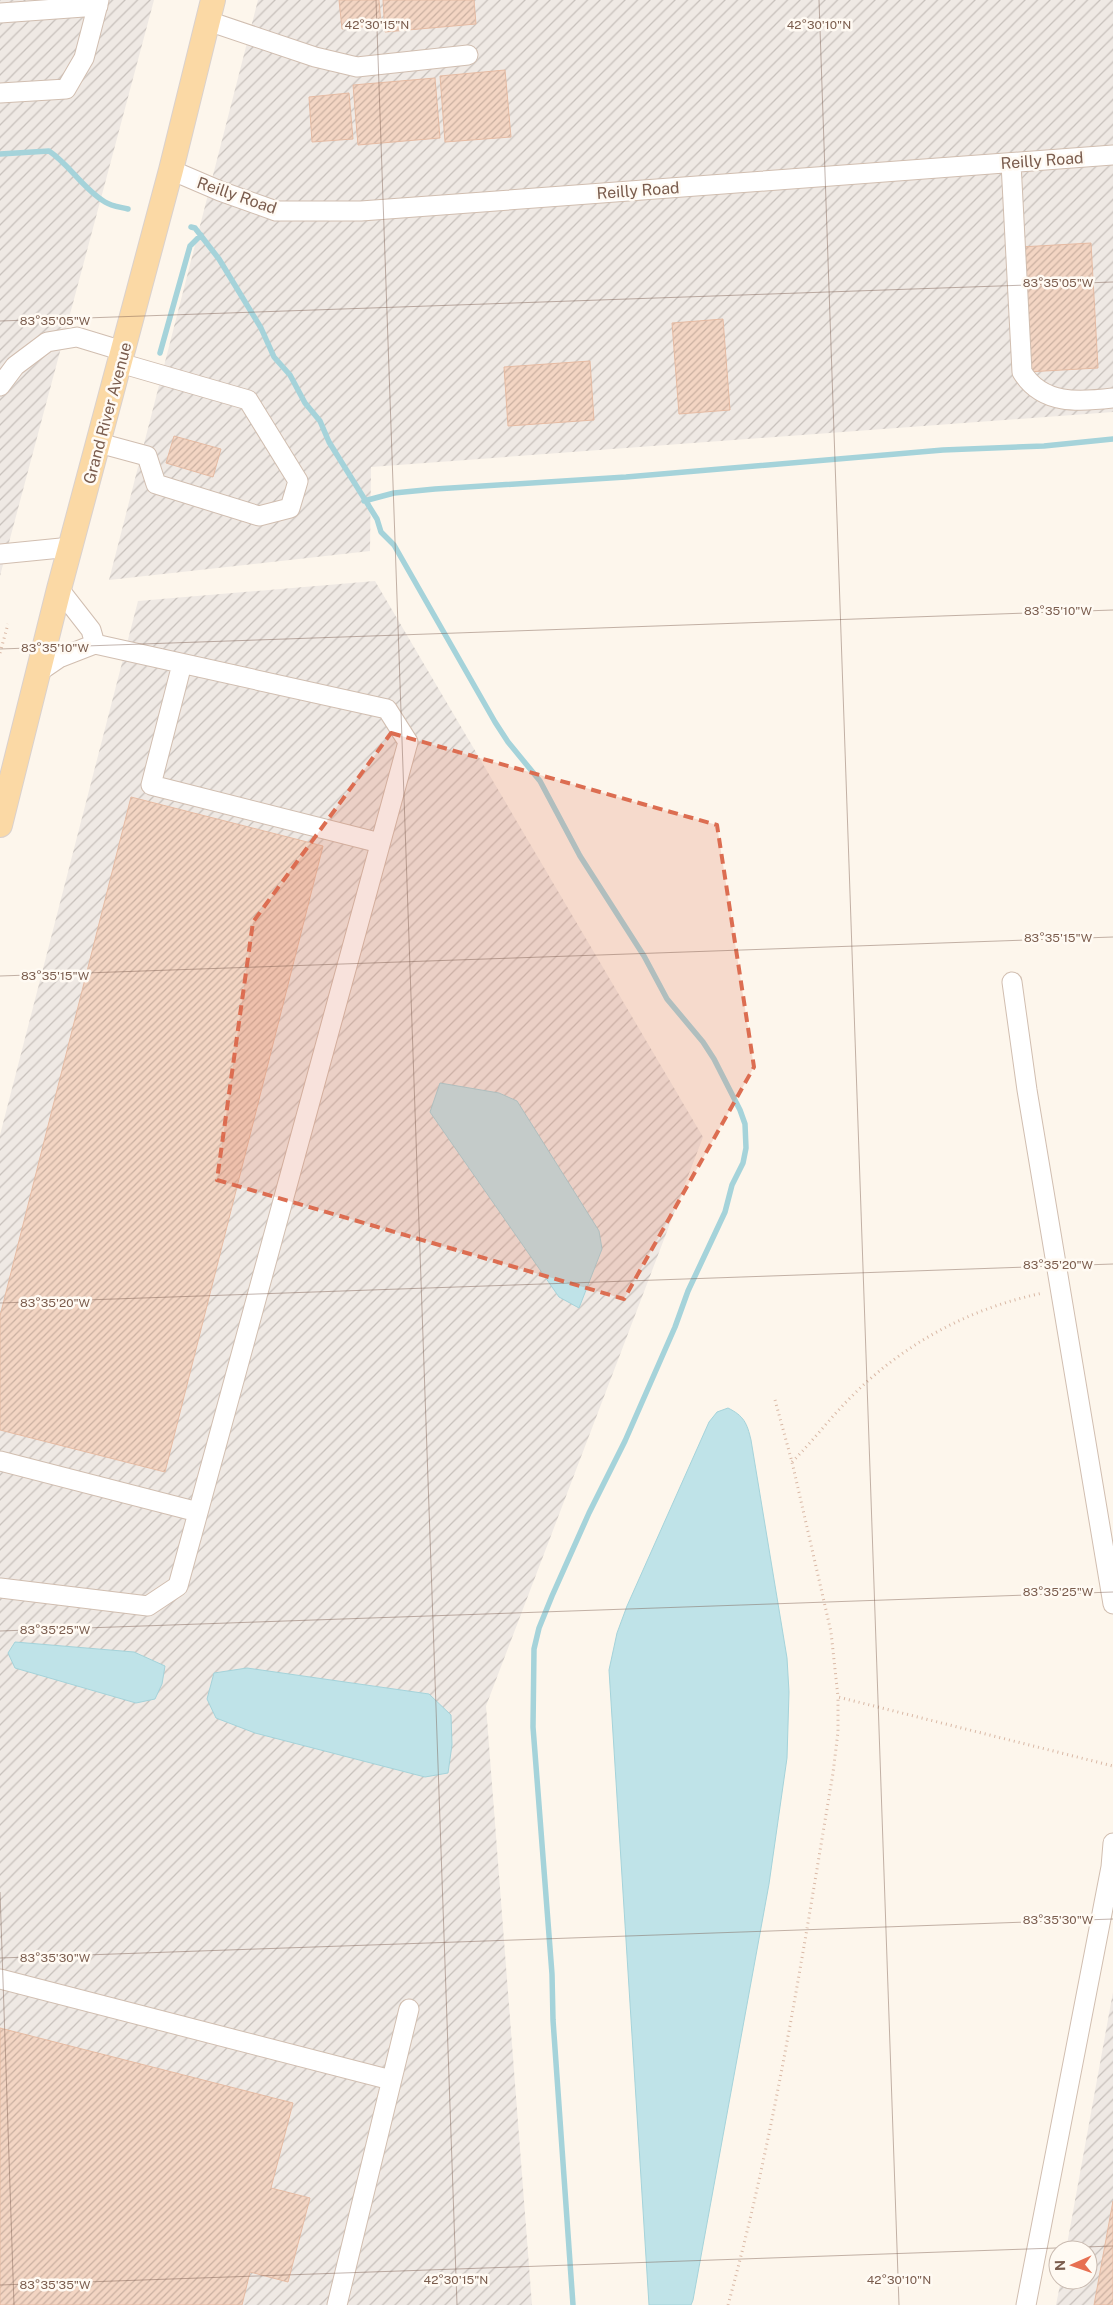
<svg xmlns="http://www.w3.org/2000/svg" width="1113" height="2305" viewBox="0 0 1113 2305" font-family="'Public Sans',sans-serif">
<defs>
<pattern id="industrial-furrows" width="10" height="10" patternUnits="userSpaceOnUse" patternTransform="scale(1.25)"><rect width="10" height="10" fill="#efe9e4"/><path d="M-1 1l2-2M0 10L10 0M9 11l2-2" fill="none" stroke="#c7c0bb"/></pattern>
<pattern id="building-hatch" width="6" height="6" patternUnits="userSpaceOnUse" patternTransform="scale(1.25)"><rect width="6" height="6" fill="#f3d5c3"/><path d="M-1 1l2-2M0 6l6-6M5 7l2-2" fill="none" stroke="#cab0a1"/></pattern>
</defs>
<rect width="100%" height="100%" fill="#fdf6ec"/>
<path fill="url(#industrial-furrows)" d="M0,0H154L0,576Z
M258,0H1113V412L371,467L370,551L109,580Z
M375,581L703,1137L486,1706L532,2305H0V1135L138,601Z
M1113,1992V2305H1056L1061,2280H1088V2250H1066Z"/>
<path fill="#bfe3e8" stroke="#a5d3da" d="M440,1083L499,1093L517,1101L599,1231L602,1249L579,1308L559,1297L430,1112Z
M728,1408C744,1416 747,1423 751,1440L787,1658L789,1692L787,1758L769,1884L693,2300L691,2305H649L609,1670L617,1633L627,1606L709,1422L717,1412Z
M15,1642L134,1652L165,1666L162,1684L155,1699L136,1703L15,1668L8,1653Z
M247,1668L429,1694L451,1715L452,1745L448,1773L425,1777L255,1733L216,1718L207,1699L214,1673Z"/>
<g fill="none" stroke-linecap="round" stroke-linejoin="round">
<path stroke="#a5d3da" stroke-width="5.5" d="M0,154L49,151C70,165 83,189 105,202C111,206 120,207 128,209
M191,227L195,228L219,259L261,328L274,357L290,375L305,403L320,421L329,442L377,519L381,532L394,545L495,722L508,742L540,781L580,856L644,956L667,999L703,1042L714,1059L740,1110L745,1124L746,1148L743,1163L732,1185L725,1212L688,1291L675,1327L625,1441L589,1513L552,1596L539,1628L534,1649L533,1727L552,1974L553,2020L573,2305
M160,353L190,246L201,235
M364,501L394,493L435,489L626,477L943,450L1044,446L1113,439"/>
</g>
<path fill="url(#building-hatch)" stroke="#e6bba3" d="M339,0H379L381,25L342,29Z
M383,0H474L476,24L385,32Z
M505,70L511,137L445,142L440,76Z
M435,78L440,138L358,145L353,85Z
M349,93L353,139L312,142L309,97Z
M1091,243L1098,368L1027,372L1020,247Z
M723,319L730,410L679,414L672,323Z
M590,361L594,420L508,426L504,367Z
M174,436L221,449L213,477L166,463Z
M131,797L323,846L165,1472L0,1430V1316Z
M0,2028L293,2103L271,2188L310,2198L288,2282L250,2272L242,2305H0Z
M1113,2201V2305H1094Z"/>
<g fill="none" stroke-linecap="round" stroke-linejoin="round">
<defs>
<path id="minor" d="M0,13L98,6
M208,21L315,57L357,67L468,55
M0,93L66,89L84,58L99,0
M1011,163L1022,372C1042,405 1079,402 1113,398
M171,170L220,191L276,211H361L1113,155
M0,386L15,366L47,342L77,337L123,351
M99,443L147,456L156,484L259,516L290,508L298,481L248,400L120,363
M0,554L71,547
M59,589L91,630L95,644
M182,664L151,785L380,843
M1012,982L1027,1090L1113,1604
M0,1461L198,1512
M0,1588L148,1606L178,1586L408,742L387,709L95,644L59,658L40,671
M0,1979L391,2080
M337,2305L409,2009
M1026,2305L1111,1867L1113,1843"/>
<path id="major" d="M0,825L59,589L171,170L213,0"/>
</defs>
<use href="#minor" stroke="#d1beb0" stroke-width="21"/>
<use href="#major" stroke="#dad1cd" stroke-width="26"/>
<path stroke="#d9b8a5" stroke-width="3" stroke-dasharray="1 4" stroke-linecap="butt" d="M0,653L8,624
M775,1400L792,1462L831,1632L838,1697
M792,1462C813,1441 830,1418 851,1397C903,1344 970,1308 1043,1293
M728,2305C776,2131 803,1951 833,1773L838,1732V1697L1113,1766"/>
<use href="#minor" stroke="#fff" stroke-width="19"/>
<use href="#major" stroke="#fbd9a5" stroke-width="24"/>
</g>
<path fill="#dc6d51" fill-opacity="0.2" stroke="#dc6d51" stroke-width="4" stroke-dasharray="10 6" stroke-linejoin="round" d="M391,733L717,825L754,1067L624,1299L217,1180L253,922Z"/>
<path fill="none" stroke="#7a5c4d" stroke-width="1" stroke-opacity="0.45" d="M376,0L457,2305M819,0L899,2305M0,321L1113,282M0,649L1113,610M0,976L1113,937M0,1303L1113,1264M0,1631L1113,1592M0,1892L14,2305M0,1958L1113,1919M0,2285L1113,2246"/>
<g text-anchor="middle" stroke-width="5" stroke-linejoin="round" paint-order="stroke">
<g font-size="16" fill="#7a5c4d" stroke="#fffaf3">
<text transform="translate(1042 160) rotate(-4)" y="6">Reilly Road</text>
<text transform="translate(638 190) rotate(-4)" y="6">Reilly Road</text>
<text transform="translate(237 195) rotate(19)" y="6">Reilly Road</text>
<text transform="translate(107 413) rotate(-75)" y="6">Grand River Avenue</text>
</g>
</g>
<g font-size="12" text-anchor="middle" fill="#7a5c4d" stroke="#fffaf3" stroke-width="5" stroke-linejoin="round" paint-order="stroke">
<text x="377" y="29">42°30'15"N</text>
<text x="819" y="29">42°30'10"N</text>
<text x="1058" y="287">83°35'05"W</text>
<text x="55" y="325">83°35'05"W</text>
<text x="1058" y="615">83°35'10"W</text>
<text x="55" y="652">83°35'10"W</text>
<text x="1058" y="942">83°35'15"W</text>
<text x="55" y="980">83°35'15"W</text>
<text x="1058" y="1269">83°35'20"W</text>
<text x="55" y="1307">83°35'20"W</text>
<text x="1058" y="1596">83°35'25"W</text>
<text x="55" y="1634">83°35'25"W</text>
<text x="1058" y="1924">83°35'30"W</text>
<text x="55" y="1962">83°35'30"W</text>
<text x="456" y="2284">42°30'15"N</text>
<text x="899" y="2284">42°30'10"N</text>
<text x="55" y="2289">83°35'35"W</text>
</g>
<g transform="translate(1073 2265) rotate(268)"><circle r="24" fill="#fffaf3" stroke="#cabbb1"/>
<path d="M0-4L9 19L0 12L-9 19Z" fill="#e76f51"/>
<text y="-8" font-size="14" font-weight="bold" text-anchor="middle" fill="#7a5c4d">N</text>
</g>
</svg>
